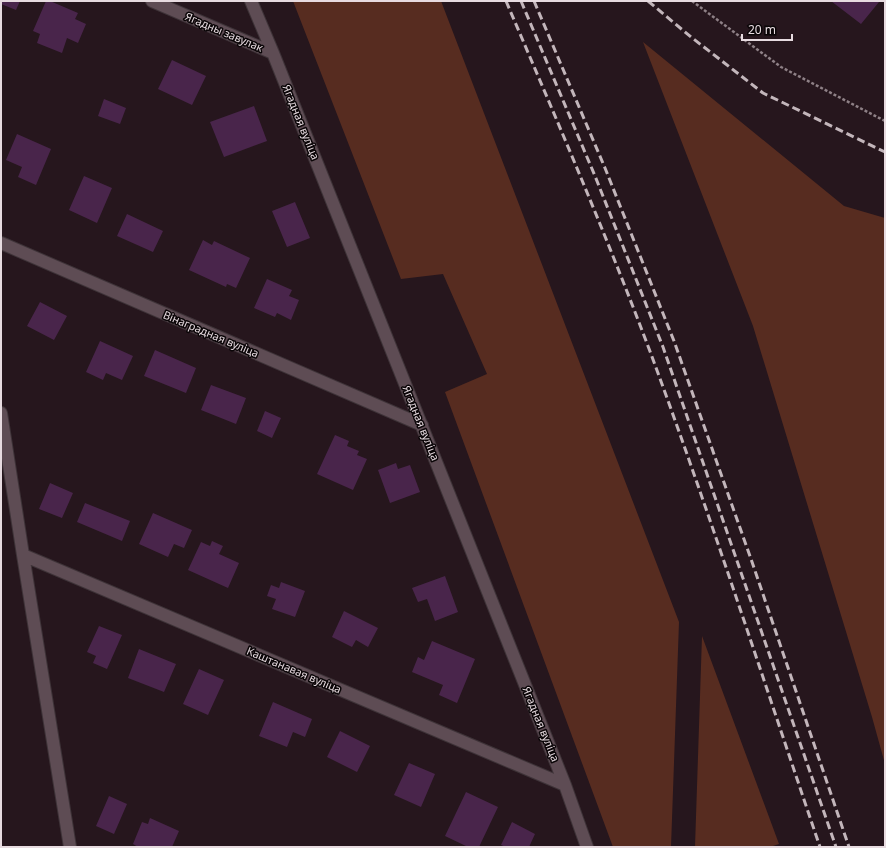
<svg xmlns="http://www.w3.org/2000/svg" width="886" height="848" viewBox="0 0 886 848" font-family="'Noto Sans',sans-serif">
<rect width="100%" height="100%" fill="#26161d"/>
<path fill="#572c20" d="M293,1H441L679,622L671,847H613L445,392L487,374L443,274L401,279Z
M643,42L844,206L885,218V764L872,717L753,326Z
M702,636L779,844L770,847H695Z"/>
<path fill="#49254b" d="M1,1H20L16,10L1,4Z
M46,1H50L78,13L75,19L86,24L78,43L67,38L62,53L37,43L40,34L33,31Z
M831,1H878L879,2L861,24Z
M172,60L206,76L192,105L158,89Z
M104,99L126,108L120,124L98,116Z
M254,106L267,141L224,157L210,122Z
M17,134L51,149L36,185L18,177L22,167L6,160Z
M84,176L112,188L97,223L69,210Z
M295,202L310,238L287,247L272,211Z
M127,214L163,231L153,252L117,236Z
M203,240L212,245L214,241L250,258L236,288L227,284L226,287L189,270Z
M267,279L292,290L289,296L299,300L291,320L277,313L275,317L254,308Z
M40,302L67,316L54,340L27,326Z
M100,341L133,356L122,380L106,373L103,380L86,372Z
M155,350L196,368L186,393L144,376Z
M211,385L246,398L236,424L201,410Z
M265,411L281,418L272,438L257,431Z
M335,435L349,441L347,446L359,451L357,455L367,459L353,490L317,474Z
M396,463L398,469L410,465L420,492L390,503L378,470Z
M50,483L73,493L62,518L39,509Z
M85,503L130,521L122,541L77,522Z
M153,513L192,530L184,548L174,544L168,557L139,544Z
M212,541L223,546L219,554L239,563L228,588L188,570L201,542L210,546Z
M445,576L458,612L435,621L427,599L418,602L412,588Z
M281,582L305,591L295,617L272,609L276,599L267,596L271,585L279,588Z
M344,611L378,628L368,647L356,640L352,647L332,637Z
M99,626L122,635L107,669L93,663L96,656L87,652Z
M432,641L475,659L457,703L439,695L443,685L412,672L418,657L424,660Z
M139,649L176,664L164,692L128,678Z
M199,669L224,680L208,715L183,704Z
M273,702L312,719L305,737L293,732L287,747L259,736Z
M340,731L370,746L357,772L327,757Z
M409,763L435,774L421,807L394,795Z
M466,792L498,807L479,847H468L445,836Z
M109,796L127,804L114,834L96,826Z
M150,818L179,831L172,847H138L133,844L142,822L148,824Z
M512,822L535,834L529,847H506L501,845Z"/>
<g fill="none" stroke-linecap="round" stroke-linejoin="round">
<defs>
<path id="street" d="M152,1L273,53
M251,1L273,53L565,785L587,847
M1,243L422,425
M1,413L23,555L70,847
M23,555L565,785"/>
</defs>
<use href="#street" stroke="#3e3338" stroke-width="14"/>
<path stroke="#8e8086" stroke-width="2.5" stroke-dasharray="3 2" stroke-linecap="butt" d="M692,1L781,67L885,121"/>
<use href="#street" stroke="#5e4c54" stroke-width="12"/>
<path stroke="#c3b6bb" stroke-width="3" stroke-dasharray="8 4" stroke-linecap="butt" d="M506,1C556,118 606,234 651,354C711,517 764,682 820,847
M521,1L595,176L663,347L836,847
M534,1L605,168L674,341L751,559L849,847
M648,1L691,37L763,93L885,152"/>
</g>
<g text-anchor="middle" stroke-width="3" stroke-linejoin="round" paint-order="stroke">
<g font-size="11" fill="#e7dbe0" stroke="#0a0507">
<text transform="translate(224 32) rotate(23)" y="4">Ягадны завулак</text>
<text transform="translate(301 122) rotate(68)" y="4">Ягадная вуліца</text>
<text transform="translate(211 334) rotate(23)" y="4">Вінаградная вуліца</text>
<text transform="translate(421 423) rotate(68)" y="4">Ягадная вуліца</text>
<text transform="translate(294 670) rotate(23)" y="4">Каштанавая вуліца</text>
<text transform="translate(541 724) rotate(68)" y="4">Ягадная вуліца</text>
</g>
</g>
<rect width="886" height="848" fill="none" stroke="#e7dbe0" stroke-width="4"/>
<path d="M742 34v6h50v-6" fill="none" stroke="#e7dbe0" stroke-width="2"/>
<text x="748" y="34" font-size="12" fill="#e7dbe0" stroke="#0a0507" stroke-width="3" paint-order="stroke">20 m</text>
</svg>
